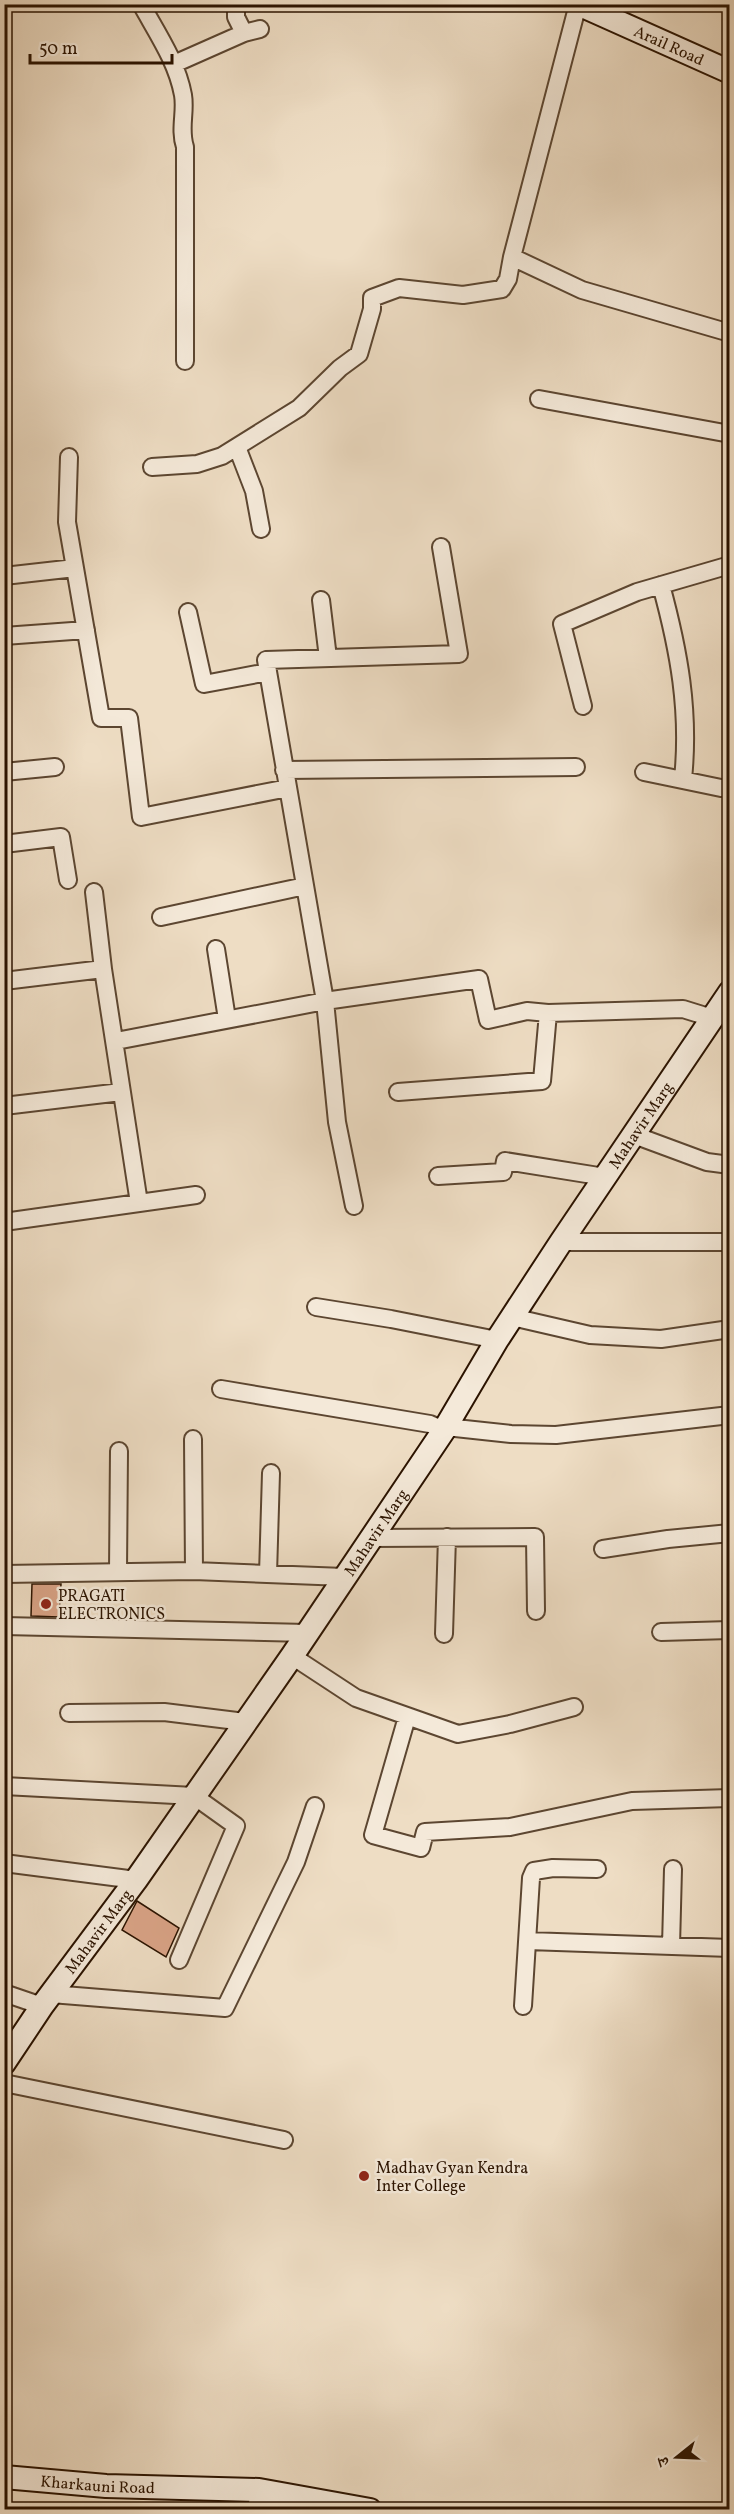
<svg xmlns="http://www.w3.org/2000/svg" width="734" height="2514" viewBox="0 0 734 2514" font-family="Vollkorn,'Noto Serif Devanagari',serif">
<rect width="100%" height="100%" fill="#eeddc4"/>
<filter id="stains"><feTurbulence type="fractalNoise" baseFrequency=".00333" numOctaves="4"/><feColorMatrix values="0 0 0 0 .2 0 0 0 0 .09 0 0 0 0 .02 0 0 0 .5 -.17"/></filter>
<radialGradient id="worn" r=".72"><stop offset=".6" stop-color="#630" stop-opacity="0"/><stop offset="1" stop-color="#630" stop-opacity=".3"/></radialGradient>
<path fill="#d9a386" stroke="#2b1300" stroke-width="1.5" d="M32,1584H61L59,1617L31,1616Z
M137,1901L179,1928L166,1957L122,1930Z"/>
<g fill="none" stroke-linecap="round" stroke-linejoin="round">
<defs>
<path id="street" d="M141,4C157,33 177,62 183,95C186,112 179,129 185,147V361
M236,4V17L244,33
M174,64L244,33L260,29
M512,257L582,290L730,333
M539,399L730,434
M237,447L254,491L261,529
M69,457L67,522L101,718H129L141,817L288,788
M152,467L197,464L222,456L299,408L340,368L359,354L372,309V298L399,288L463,295L502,289L508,279L512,257L578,4
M4,576L75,568
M661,585C679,651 690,711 683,779
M321,600L328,658
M188,612L204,684L268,672
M4,636L86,630
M583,706L562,624L637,592L730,565
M284,770L576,767
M4,772L55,767
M644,772L721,788
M4,844L61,837L68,880
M94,892L103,969
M161,917L305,886
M216,949L227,1019
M4,981L103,969L139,1203
M116,1041L325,1001L479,979L488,1020L527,1011L548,1013L683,1009L712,1018
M398,1092L542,1081L548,1013
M4,1106L121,1092
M634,1135L707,1162L730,1165
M438,1176L503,1172L505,1161L605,1177
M354,1206L337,1122L325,1001L266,660L459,654L441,547
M4,1222L196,1195
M561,1242H730
M316,1307L391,1319L497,1340
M512,1317L590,1335L661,1339L730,1329
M221,1389L430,1424L444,1430
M446,1427L511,1434L556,1435L730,1415
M193,1439L194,1571
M371,1538L535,1537L536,1611
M603,1549L668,1539L730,1533
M118,1571L119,1451
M4,1574L194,1571L344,1577
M268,1574L271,1473
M4,1626L307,1633
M661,1632L730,1630
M444,1634L447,1537
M292,1656L356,1698L458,1734L510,1724L574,1707
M69,1713L164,1712L245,1722
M407,1717L373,1835L421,1848L425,1832L510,1827L632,1801L730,1798
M4,1786L194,1796L236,1826L179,1960
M4,1863L136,1880
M528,1941L730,1948
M671,1946L673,1869
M4,1993L42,2006
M51,1994L225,2008L296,1862L315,1806
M523,2006L531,1878L534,1871L553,1868L597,1869
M4,2083L284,2140
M256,2510L259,2490"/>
<g id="secondary">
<path id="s1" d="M578,4L730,72"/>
<path id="s2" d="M4,2063L42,2006L136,1880L292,1656L444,1430L497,1340L561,1242L730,992"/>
<path id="s3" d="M4,2477L106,2486L259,2490L370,2510"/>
</g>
</defs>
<use href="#street" stroke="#5c4631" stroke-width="20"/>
<use href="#secondary" stroke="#2b1300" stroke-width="26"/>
<use href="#street" stroke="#f4e9d9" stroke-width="16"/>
<use href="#secondary" stroke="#f4e9d9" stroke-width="22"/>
</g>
<g fill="#8f2418" stroke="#f4e9d9" stroke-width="2">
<circle cx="46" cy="1604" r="6"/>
<circle cx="364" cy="2176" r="6"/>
</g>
<g text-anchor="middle" stroke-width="5" stroke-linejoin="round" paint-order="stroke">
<g font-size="16" fill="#2b1300" stroke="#f4e9d9">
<text dy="6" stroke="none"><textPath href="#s1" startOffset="100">Arail Road</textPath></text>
<text dy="6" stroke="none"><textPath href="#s2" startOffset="1134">Mahavir Marg</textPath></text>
<text dy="6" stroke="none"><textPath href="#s2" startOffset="648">Mahavir Marg</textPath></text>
<text dy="6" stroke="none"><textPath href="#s2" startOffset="162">Mahavir Marg</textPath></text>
<text dy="6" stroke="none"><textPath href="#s3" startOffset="94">Kharkauni Road</textPath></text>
</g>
<g font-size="16" fill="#2b1300" stroke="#f4e9d9" text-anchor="start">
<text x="58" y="1601">PRAGATI<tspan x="58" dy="18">ELECTRONICS</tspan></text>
<text x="376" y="2173">Madhav Gyan Kendra<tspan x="376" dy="18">Inter College</tspan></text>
</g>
</g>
<rect width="734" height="2514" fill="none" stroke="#eeddc4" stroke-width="24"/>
<rect x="6" y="6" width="722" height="2502" fill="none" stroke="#2b1300" stroke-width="3"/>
<rect x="12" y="12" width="710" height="2490" fill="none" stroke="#2b1300" stroke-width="1.5"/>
<g transform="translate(677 2457) rotate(252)" stroke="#f4e9d9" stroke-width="4.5" paint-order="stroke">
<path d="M0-4.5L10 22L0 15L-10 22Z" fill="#2b1300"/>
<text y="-9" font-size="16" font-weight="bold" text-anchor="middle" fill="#2b1300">उ</text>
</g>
<path d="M30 54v9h142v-9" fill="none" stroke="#2b1300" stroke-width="3"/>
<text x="39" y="54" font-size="18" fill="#2b1300" stroke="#f4e9d9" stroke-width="4.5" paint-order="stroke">50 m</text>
<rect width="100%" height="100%" filter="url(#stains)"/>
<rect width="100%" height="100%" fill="url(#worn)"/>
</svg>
